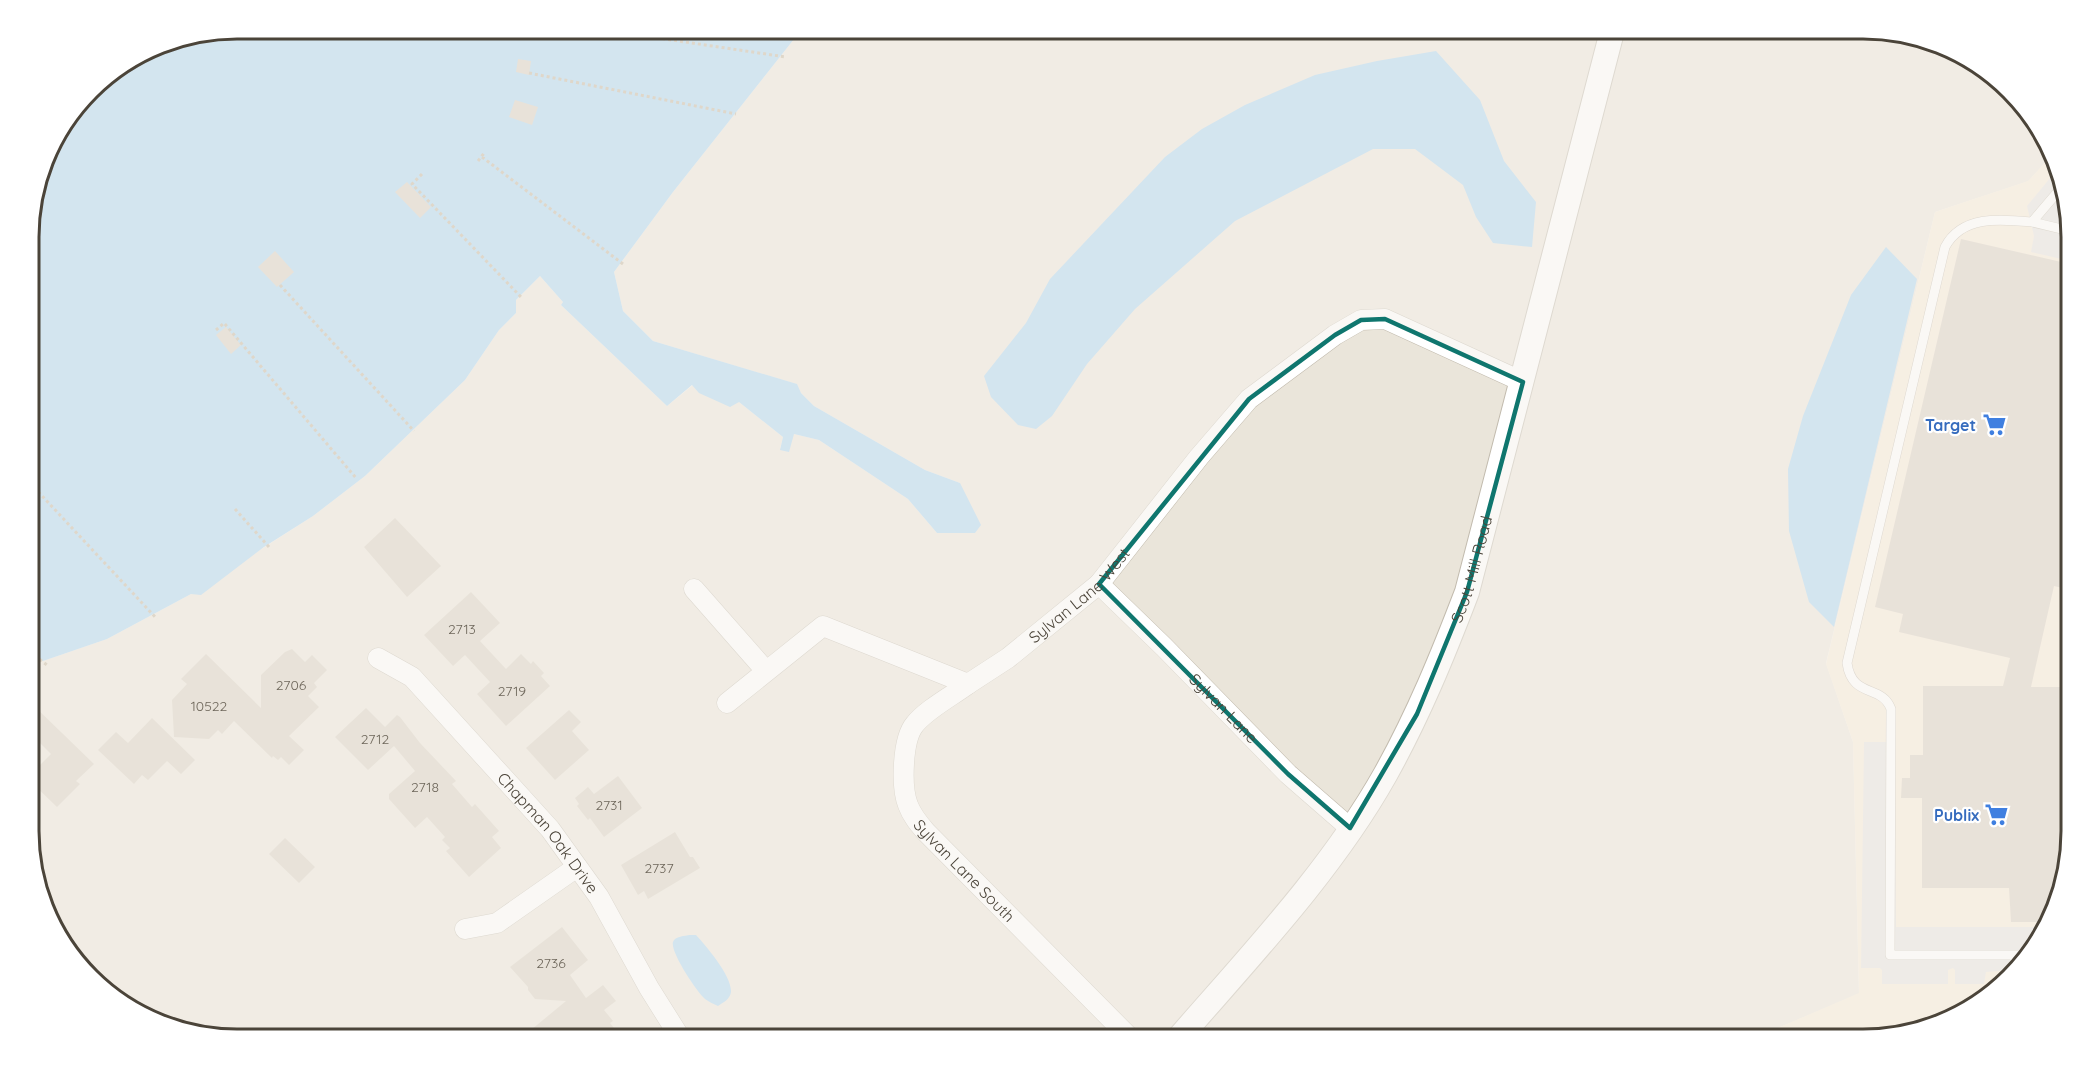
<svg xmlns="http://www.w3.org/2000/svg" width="2100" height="1068" viewBox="0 0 2100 1068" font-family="Quicksand,sans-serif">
<rect width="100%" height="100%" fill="#f6f3ec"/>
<path fill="#eae5da" d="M802,29H1863L1956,50L2036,121L2050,157L2029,181L1935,212L1826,663L1853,742L1859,994L1752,1039H237L144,1018L64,947L30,859V662L43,661L107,639L191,594L313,516L365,476L465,380L499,330L516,313V300L540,276L563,302L561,305L667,406L693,385L739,402L783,437L780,449L794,434L819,440L908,499L937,533L960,483L925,470L814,406L801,393L796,384L653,341L623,311L614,272L673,192Z"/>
<path fill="#f7ead8" d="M2050,157L2070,210L2071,831L2050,924L1979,1005L1876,1039H1752L1859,993L1853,742L1826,664L1935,212L2028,181Z"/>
<path fill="#e5e3e0" d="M2055,172L2070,210V261L2031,252L2034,236L2027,206Z
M1864,742H1895L1896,927H2046L2009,970L1986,972L1984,984H1955V970L1953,968L1948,970V984H1882V970L1880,968H1861Z"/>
<path fill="#a9d4f2" d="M237,29H802L673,192L614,272L623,311L653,341L797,384L801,393L814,406L925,470L960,483L981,525L975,533H937L908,499L819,440L794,434L789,452L780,450L783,437L739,402L730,407L699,393L692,385L667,406L561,305L563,302L540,276L516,300V313L499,330L465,380L365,476L313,516L264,547L201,595L191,594L107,639L43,661L30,662L29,223L50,144L99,80L158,44Z
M1436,51L1480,100L1504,161L1536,202L1532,247L1493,243L1476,217L1463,185L1415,149H1373L1235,221L1135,309L1087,364L1052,416L1036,429L1018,425L991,397L984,376L1026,323L1050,279L1165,157L1202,129L1245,105L1315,75L1377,61Z
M1886,247L1917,279L1834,627L1809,602L1789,531L1788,469L1803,416L1851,295Z
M690,935H696C706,946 732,976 731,992C730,999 724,1002 718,1006C714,1004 709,1002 705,999C697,992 670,952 673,942C675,936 685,936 690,935Z"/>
<path fill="#d8cfc1" d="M518,59L531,61L529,75L516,72Z
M515,100L538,107L532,125L509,117Z
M407,182L431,207L420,218L395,192Z
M1961,239L2070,264L2071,590L2054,586L2031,687H2071L2072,831L2050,922H2011L2009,888H1922V798H1901L1902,778H1910V755H1923V686H2003L2010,658L1899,632L1903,614L1875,607Z
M275,251L294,272L277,287L258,267Z
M226,327L241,345L231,354L216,335Z
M395,518L441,566L407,597L364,547Z
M471,592L500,623L480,641L506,669L521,654L531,664L533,661L544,673L541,676L550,686L506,726L477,694L490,682L465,655L453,666L424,635Z
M292,649L305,662L312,655L327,670L314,683L317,687L308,696L319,707L289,736L304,750L289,765L281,757L278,760L273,756L272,758L234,721L222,734L218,730L209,739L174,737L172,700L187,684L181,679L206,654L261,708V675L285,652Z
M30,702L94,764L76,781L80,784L57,807L30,781V775L51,754L30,733Z
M366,708L385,727L397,715L400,717L420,743L456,781L452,784L472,807L475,804L499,831L492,837L501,848L469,877L446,851L450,848L442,840L445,837L427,817L415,828L389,799V794L415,771L394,746L368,770L335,737Z
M569,710L581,722L572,731L589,750L555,780L526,748Z
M152,718L195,760L181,774L167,761L148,780L142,775L134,784L98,750L116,732L128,743Z
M618,776L642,808L604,837L590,818L588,820L577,806L579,804L575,798L588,787L594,794Z
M675,832L690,857H693L700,868L648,899L644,891L638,895L621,865Z
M285,838L315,867L299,883L269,854Z
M562,927L588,960L570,975L586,998L603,985L616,1001L604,1010L613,1021L610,1023L617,1032L607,1039H520L566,1001L535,999L528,990V987L510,967Z"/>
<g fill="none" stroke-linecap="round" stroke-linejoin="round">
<defs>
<path id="service" d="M1675,32V28
M2061,188L2032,222L2070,231
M2015,955H1890L1891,709C1882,684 1852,699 1847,663L1945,247C1962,215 2000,219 2032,222
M2015,964V955H2022"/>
<g id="minor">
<path id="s1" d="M1099,584L1164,647L1288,774L1350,828"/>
<path d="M694,589L766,671"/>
<path id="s2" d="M378,658L412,677L550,829L599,897L649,988L681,1039"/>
<path id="s3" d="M968,684C952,696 927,709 915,724C902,739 901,787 908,805C912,816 919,824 926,832L1131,1039"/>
<path id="s4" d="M727,703L823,626L968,684L1008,658L1099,584L1199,457L1249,399L1335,335L1361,320L1385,319L1523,382"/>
<path d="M465,929L497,923L577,867"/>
</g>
<g id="tertiary">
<path id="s5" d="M1178,1039C1250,956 1331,871 1385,775C1418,716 1443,655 1467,592L1613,28"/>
</g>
</defs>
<use href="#service" stroke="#c2bbae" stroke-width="10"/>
<use href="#minor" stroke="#c2bbae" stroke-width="21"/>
<use href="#tertiary" stroke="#c2bbae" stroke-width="26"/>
<path stroke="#c4b79f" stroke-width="3" stroke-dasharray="3 3" stroke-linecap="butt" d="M591,28L786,57
M529,73L736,114
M482,157L623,264
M478,161L485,152
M422,174L412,184L521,297
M280,285L414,431
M216,330L224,323L356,478
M30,483L157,619
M235,509L269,547
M30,652L47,665"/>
<use href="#service" stroke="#fff" stroke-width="9"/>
<use href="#minor" stroke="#fff" stroke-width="20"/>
<use href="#tertiary" stroke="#fff" stroke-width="24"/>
</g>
<path d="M0 0H2100V1068H0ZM1385,319L1523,382L1467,592L1417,714L1350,828L1288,774L1099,584L1249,399L1335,335L1361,320Z" fill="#f6f3ec" fill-opacity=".55" fill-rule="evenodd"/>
<path fill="none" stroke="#0f766e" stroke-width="4.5" stroke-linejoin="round" d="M1385,319L1523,382L1467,592L1417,714L1350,828L1288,774L1099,584L1249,399L1335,335L1361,320Z"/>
<defs>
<symbol id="supermarket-bare" viewBox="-9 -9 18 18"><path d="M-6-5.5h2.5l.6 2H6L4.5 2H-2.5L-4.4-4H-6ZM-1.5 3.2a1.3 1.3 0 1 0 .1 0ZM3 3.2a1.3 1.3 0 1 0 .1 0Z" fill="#3f7fe0" stroke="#fff" stroke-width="2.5" paint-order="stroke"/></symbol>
</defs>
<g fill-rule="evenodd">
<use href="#supermarket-bare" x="1978" y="408" width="33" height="33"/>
<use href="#supermarket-bare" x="1980" y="798" width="33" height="33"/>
</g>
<g text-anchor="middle" stroke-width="4.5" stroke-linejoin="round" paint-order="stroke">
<g font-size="14" fill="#6e675b">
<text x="462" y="634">2713</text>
<text x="291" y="690">2706</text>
<text x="512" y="696">2719</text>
<text x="209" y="711">10522</text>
<text x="375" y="744">2712</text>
<text x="425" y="792">2718</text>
<text x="609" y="810">2731</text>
<text x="659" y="873">2737</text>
<text x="551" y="968">2736</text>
</g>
<g font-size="16" font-weight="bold" fill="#366cbe" stroke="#fff" text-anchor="end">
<text x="1976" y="431">Target</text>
<text x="1979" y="821">Publix</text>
</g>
<g font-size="16" fill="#4b4439" stroke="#fff">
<text dy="6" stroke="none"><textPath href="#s5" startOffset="560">Scott Mill Road</textPath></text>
<text dy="6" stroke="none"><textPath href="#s4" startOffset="422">Sylvan Lane West</textPath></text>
<text dy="6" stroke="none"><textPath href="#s1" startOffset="176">Sylvan Lane</textPath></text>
<text dy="6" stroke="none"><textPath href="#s2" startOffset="246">Chapman Oak Drive</textPath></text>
<text dy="6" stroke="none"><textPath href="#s3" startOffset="237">Sylvan Lane South</textPath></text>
</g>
</g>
<path d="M0 0H2100V1068H0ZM237 39H1863A198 198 0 0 1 2061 237V831A198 198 0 0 1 1863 1029H237A198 198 0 0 1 39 831V237A198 198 0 0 1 237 39Z" fill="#fff" fill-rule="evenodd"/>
<path fill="none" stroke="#4b4439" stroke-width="3" d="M237 39H1863A198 198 0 0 1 2061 237V831A198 198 0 0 1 1863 1029H237A198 198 0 0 1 39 831V237A198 198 0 0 1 237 39Z"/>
</svg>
